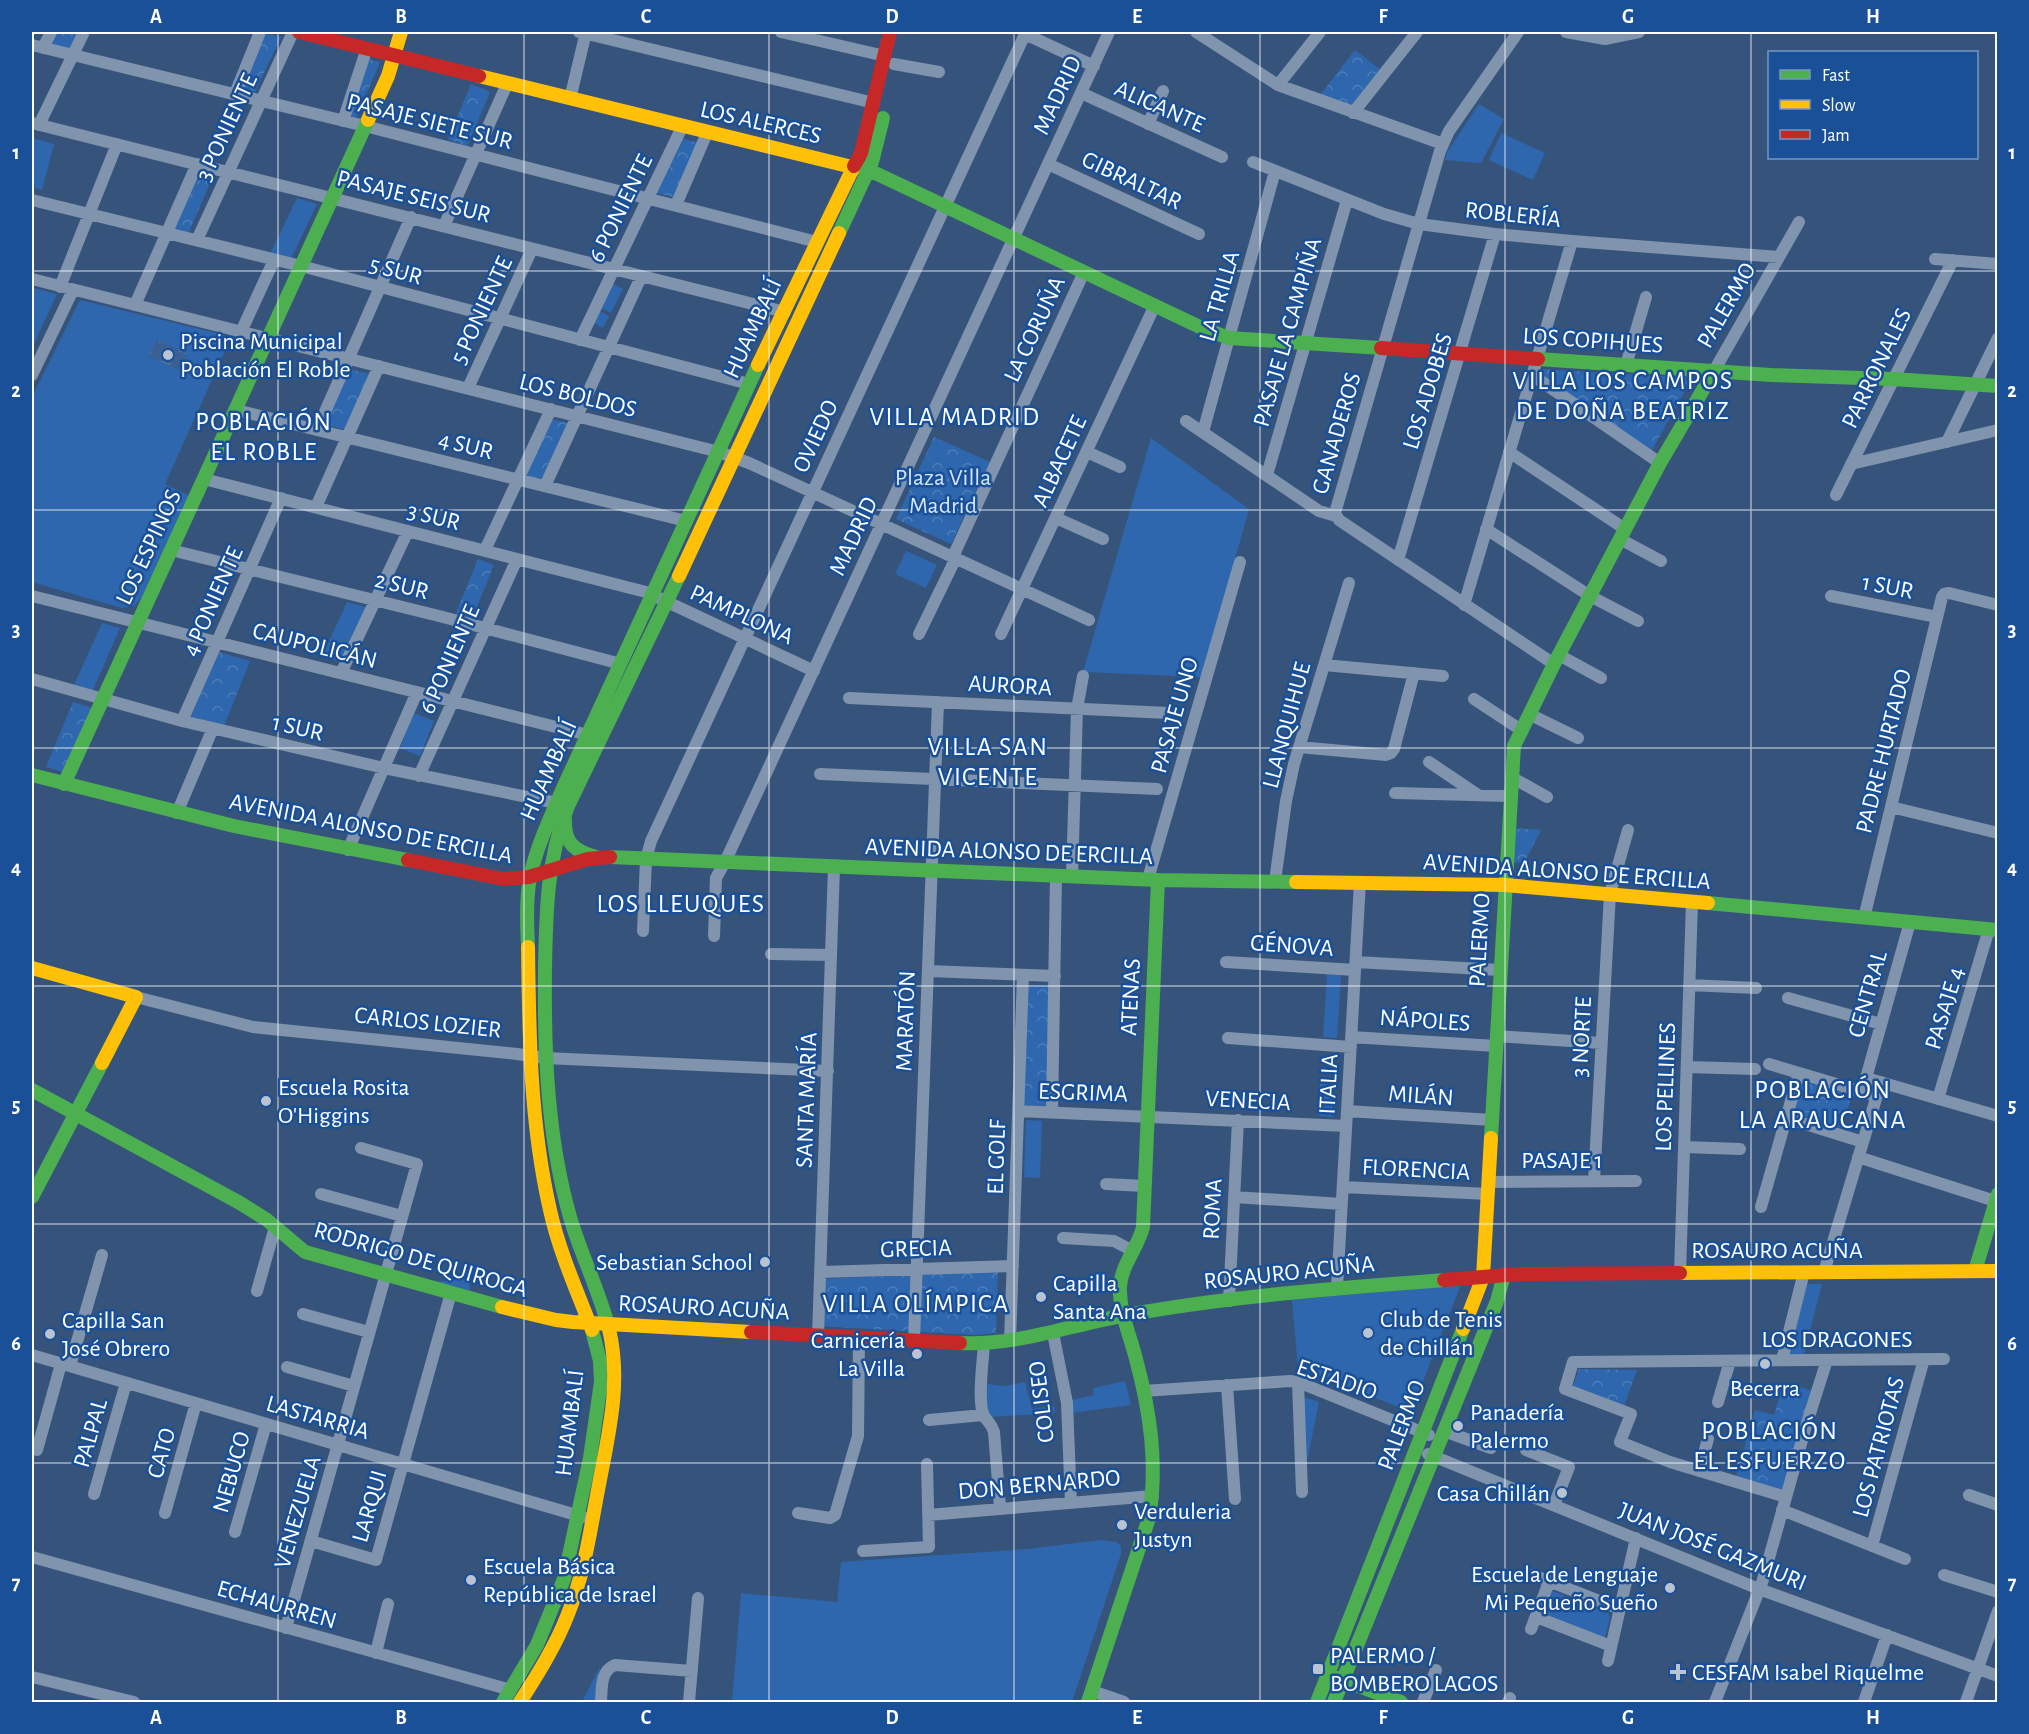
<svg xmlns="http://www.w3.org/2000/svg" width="2029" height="1734" viewBox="0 0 2029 1734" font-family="'Alegreya Sans',sans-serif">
<defs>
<pattern id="park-crowns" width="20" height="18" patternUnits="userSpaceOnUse" patternTransform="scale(1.5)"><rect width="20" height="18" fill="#2e67ad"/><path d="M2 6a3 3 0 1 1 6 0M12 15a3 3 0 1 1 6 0" fill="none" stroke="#4d7eb9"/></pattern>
<pattern id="water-ripples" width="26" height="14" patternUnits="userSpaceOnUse" patternTransform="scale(1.5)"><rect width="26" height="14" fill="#3a5f92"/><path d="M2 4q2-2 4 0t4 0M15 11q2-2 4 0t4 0" fill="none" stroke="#5877a2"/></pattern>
</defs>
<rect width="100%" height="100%" fill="#36547b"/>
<path fill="#2e67ad" d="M1479,104L1504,119L1481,163L1445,160L1447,152Z
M1501,133L1545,153L1533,180L1489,160Z
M32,138L54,144L42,190L32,187Z
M297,198L317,204L291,259L270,254Z
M611,283L623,289L611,313L599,307Z
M33,288L57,294L32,348V292Z
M80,300L224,335L229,342L165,484L190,496L142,597L134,606L122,608L32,582V397Z
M598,310L609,316L603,328L592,322Z
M1151,438L1249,509L1202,677L1083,672Z
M906,551L937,565L926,588L895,574Z
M347,602L366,607L341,662L322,657Z
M102,623L120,628L93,690L74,685Z
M414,713L434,721L420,756L400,748Z
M1327,974L1341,975L1337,1038L1323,1037Z
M1320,1083L1333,1084L1332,1117L1319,1116Z
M1026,1120L1042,1121L1040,1178L1024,1177Z
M469,1278L470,1292L436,1282Z
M1461,1284L1411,1412L1298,1367L1292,1300Z
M1807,1284H1822L1804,1354H1789Z
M1125,1381L1131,1405L1071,1413L1068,1401L1094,1395L1093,1388Z
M1025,1382L1032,1409L1054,1406L1055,1413L990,1417L986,1411V1384L1005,1386Z
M1300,1396L1319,1402L1304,1476Z
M1101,1540L1116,1542L1121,1546V1554L1072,1702H732L741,1593L837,1602L841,1562L1027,1549Z
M1552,1591L1608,1613L1610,1617L1605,1638L1542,1616Z
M600,1667L597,1702H582Z"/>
<path fill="url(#park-crowns)" d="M55,32H81L73,50L49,45Z
M256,32L281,37L254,94L230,88Z
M1355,50L1381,70L1353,106L1320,95Z
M360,57L380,62L356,118L340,114Z
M471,84L490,92L467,147L448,139Z
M681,138L702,144L677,198L656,193Z
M198,170L214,174L188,234L174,230Z
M349,369L370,374L345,430L324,424Z
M1538,369L1692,378L1652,450L1537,376Z
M550,419L568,423L541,480L522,476Z
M934,437L990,462L951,544L896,519Z
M478,559L494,565L472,619L456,613Z
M218,652L250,661L224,726L190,719Z
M73,702L92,708L63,772L46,767Z
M1512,828L1541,830L1524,863L1510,862Z
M1026,985L1052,986L1048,1106L1022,1105Z
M1802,1080L1852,1095L1842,1128L1792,1113Z
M998,1270L996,1333L975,1335L820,1326L821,1279Z
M1579,1369L1637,1370L1624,1406L1572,1389Z
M1784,1382L1813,1391L1783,1494L1735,1480L1755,1410L1774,1415Z"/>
<path fill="url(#water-ripples)" d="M157,340L187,354L179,370L149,356Z"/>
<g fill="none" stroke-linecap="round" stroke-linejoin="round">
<path stroke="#8094ad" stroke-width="12" d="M579,32L874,103
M781,32L885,56
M1196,32L1278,85L1443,144
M1518,32L1449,131L1440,151L1335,513L1339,520L1554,664
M1566,32L1605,39L1639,32
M1025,34L1094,66
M32,45L365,126L817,242
M43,48L51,32
M894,64L939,72
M1278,85L1320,32
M1081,93L1222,157
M235,94L260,32
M570,99L586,32
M1353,113L1417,32
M343,121L367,48
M32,123L785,312
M1148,124L1163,91
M39,125L84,32
M1253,162L1384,214L1419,224L1495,234L1572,241L1779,257
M1048,164L1199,234
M32,200L301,266L749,384
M676,205L707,133
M444,226L507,84
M197,240L293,32
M1935,259L1998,264
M32,279L719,452L749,463L1089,620
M60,287L117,144
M135,305L197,164
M241,332L274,260
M580,340L682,127
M1626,365L1646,297
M1714,371L1799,222
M32,375L73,290
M1532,375L1660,463
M468,388L532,249
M236,410L686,521
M1186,421L1319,511L1336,516
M317,430L411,217
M1203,432L1275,171
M1947,442L1998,338
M1087,452L1120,467
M1509,452L1625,529
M1851,464L1998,430
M1267,475L1347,200
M204,479L646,592L814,671
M545,486L641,277
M1836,495L1953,260
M316,507L379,366
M1056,518L1103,539
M1486,529L1590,596L1638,621
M1620,539L1661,561
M171,550L443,617L621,664
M485,550L551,409
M1398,560L1495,234
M32,596L588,735
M1831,596L1937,617
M1464,605L1572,241
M919,634L952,566L956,550L1084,272
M1001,634L1155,305
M1559,655L1601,678
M1324,665L1443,676
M341,673L408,531
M32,679L182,721L384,768L557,803
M849,698L1168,713
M1474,699L1521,730
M1529,714L1578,738
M182,721L281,498
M1299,747L1386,755L1391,753L1394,749L1414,673
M1429,762L1478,795
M820,774L1157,789
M419,776L517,559
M1511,777L1547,797
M1395,793L1510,796
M1891,807L1998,833
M177,813L213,728
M348,850L417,692
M1072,877L1077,709L1083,676
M1148,879L1240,562
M1275,881L1286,801L1294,764L1349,583
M1864,918L1942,597L1944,594L1949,593L1998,605
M1910,922L1866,1078L1998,1116
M643,931L646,859L651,841L1026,32
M714,936L716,878L725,862L1109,32
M771,954L831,955
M1226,962L1355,970
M1356,962L1500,970
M928,971L1055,976
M1689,985L1756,988
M136,997L253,1027L517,1054L545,1058L828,1071
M1788,998L1881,1024
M1496,1036L1601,1043
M1351,1037L1496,1046
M1228,1038L1351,1047
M1769,1064L1877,1096
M1687,1067L1755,1069
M1938,1099L1989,929
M1018,1111L1346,1126
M1347,1111L1492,1120
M1052,1112L1056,876
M1786,1118L1863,1142
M1684,1147L1740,1149
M1858,1157L1995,1201
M1594,1181L1610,894L1628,830
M1488,1182L1636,1181
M1106,1184L1144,1186
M1343,1187L1488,1194
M321,1194L402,1216
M1234,1197L1342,1204
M1761,1207L1799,1073
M1063,1238L1114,1241L1133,1251
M821,1272L1013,1266
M1824,1272L1881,1082
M1680,1273L1692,902
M1337,1288L1360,882
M257,1291L275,1227
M1229,1301L1238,1120
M303,1314L369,1332
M1053,1333L1067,1403L1071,1503
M818,1336L834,867
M914,1341L938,702
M1010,1341L1023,975
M984,1344C983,1360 977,1403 984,1416C988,1423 991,1422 994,1432L1000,1508
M32,1355L583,1517
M1782,1360L1804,1272
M70,1366L102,1255
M287,1367L354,1386
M1298,1382L1302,1492
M1227,1385L1235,1499
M1144,1391L1290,1381L1298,1382L1429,1435
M1718,1402L1730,1361
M929,1420L983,1415
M1444,1431L1491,1448
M37,1450L61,1364
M1526,1450L1569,1467L1554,1505
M1428,1454L1759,1589L1998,1676
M1699,1471L1708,1439
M94,1494L126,1383
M1969,1495L1998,1505
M1786,1497L1670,1462L1620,1442L1631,1414L1565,1389L1573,1362L1944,1359
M1782,1510L1905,1559
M165,1513L196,1403
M798,1513L830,1518L835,1515L858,1436L859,1338
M928,1515L1153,1496
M235,1532L266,1424
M311,1541L376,1560L451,1293
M1872,1546L1924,1359
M863,1551L929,1547L927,1464
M32,1557L511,1690
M1533,1575L1620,1609
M1944,1575L1998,1592
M1536,1617L1611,1646
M286,1628L417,1164L361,1148
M1531,1629L1549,1582
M376,1653L388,1604
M1608,1661L1636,1538
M32,1677L134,1702
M1092,1691L1124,1702
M601,1702C602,1688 600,1671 615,1665L692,1671
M689,1702L698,1598
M1423,1702L1436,1670
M1508,1702L1510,1698
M1715,1702L1762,1583L1806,1426L1827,1360
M1864,1702L1887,1635
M1966,1702L1998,1611"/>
<path stroke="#4caf50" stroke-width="14" d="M848,166L873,172L1202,328L1229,338L1381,348
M839,233L872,162L883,118
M1538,359L1771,375L1893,379L1998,386
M32,775L234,826L408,860
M64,784L368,120
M565,819C564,843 574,851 596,857
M610,857L1158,880L1296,882
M1708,903L1998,930
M528,947C527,924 526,900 530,877C537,845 551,816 564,786L758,365
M32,1090L240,1203L267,1220L305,1252L502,1307
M1491,1138L1514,746L1554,664L1660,463L1714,371
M32,1197L102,1063
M1975,1271L1998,1194
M609,1329C599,1290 581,1255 570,1217C547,1136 544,1051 545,968C546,912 547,858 568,806L679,576
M960,1343C1017,1346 1070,1325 1126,1315C1231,1296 1338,1288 1444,1280
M1332,1676L1401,1702
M503,1702L537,1645L564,1579L590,1458L601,1382L600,1361L592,1330
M1088,1702L1149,1518C1158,1464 1150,1411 1136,1359C1130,1335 1119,1311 1120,1287C1121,1265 1138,1248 1143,1227L1158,880
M1317,1702L1463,1329
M1334,1702L1497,1301L1504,1275"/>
<path stroke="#ffc107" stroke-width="14" d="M479,76L848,166
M368,120L388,76L401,32
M758,365L854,166
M679,576L839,233
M1296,882L1505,885L1708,903
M528,947C529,1034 530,1123 550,1210C559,1251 577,1291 592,1330
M32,968L136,997L102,1063
M1680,1273L1998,1271
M502,1307L556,1320L573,1322L751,1332
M1463,1329L1483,1277L1491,1138
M520,1702C538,1674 556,1645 568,1614C584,1575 590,1532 598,1490C608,1436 622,1384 609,1329"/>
<path stroke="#c62828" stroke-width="14" d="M299,32L479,76
M854,166L861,153L890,32
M1381,348L1538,359
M408,860L503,879L529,877L588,859L610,857
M1444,1280L1520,1274L1680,1273
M751,1332L960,1343"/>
</g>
<path fill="none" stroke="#fff" stroke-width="1.5" stroke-opacity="0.55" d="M278,32V1702M524,32V1702M769,32V1702M1014,32V1702M1260,32V1702M1505,32V1702M1751,32V1702M32,271H1998M32,510H1998M32,748H1998M32,986H1998M32,1224H1998M32,1463H1998"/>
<g fill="#b9c3d1" stroke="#195098" stroke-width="2">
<circle cx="168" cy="355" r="6"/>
<circle cx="266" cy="1101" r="6"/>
<circle cx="765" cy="1262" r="6"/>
<circle cx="1041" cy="1297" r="6"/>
<circle cx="1368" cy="1333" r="6"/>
<circle cx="50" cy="1334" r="6"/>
<circle cx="917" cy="1354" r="6"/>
<circle cx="1765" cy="1364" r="6"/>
<circle cx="1458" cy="1426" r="6"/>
<circle cx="1562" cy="1493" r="6"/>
<circle cx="1122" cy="1525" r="6"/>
<circle cx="471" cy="1580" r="6"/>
<circle cx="1670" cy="1588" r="6"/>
<rect x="1312" y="1663" width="12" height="12" rx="3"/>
<path d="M1675 1663h6v6h6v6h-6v6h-6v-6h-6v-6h6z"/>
</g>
<g text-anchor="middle" stroke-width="5" stroke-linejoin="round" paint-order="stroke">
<g font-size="24" fill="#fff" stroke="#195098">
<text transform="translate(1057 95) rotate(-65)" y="8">MADRID</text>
<text transform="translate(1160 106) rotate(24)" y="8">ALICANTE</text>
<text transform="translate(430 121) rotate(14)" y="8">PASAJE SIETE SUR</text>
<text transform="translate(761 122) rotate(13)" y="8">LOS ALERCES</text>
<text transform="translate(226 127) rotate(-65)" y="8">3 PONIENTE</text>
<text transform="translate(1132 180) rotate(25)" y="8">GIBRALTAR</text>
<text transform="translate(414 196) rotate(14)" y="8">PASAJE SEIS SUR</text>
<text transform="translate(620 208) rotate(-64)" y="8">6 PONIENTE</text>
<text transform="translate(1513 214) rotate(6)" y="8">ROBLERÍA</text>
<text transform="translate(396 270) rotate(15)" y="8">5 SUR</text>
<text transform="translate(1219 296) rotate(-74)" y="8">LA TRILLA</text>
<text transform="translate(1726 305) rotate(-60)" y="8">PALERMO</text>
<text transform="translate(481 310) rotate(-65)" y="8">5 PONIENTE</text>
<text transform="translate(752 328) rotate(-65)" y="8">HUAMBALÍ</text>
<text transform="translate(1034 329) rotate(-65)" y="8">LA CORUÑA</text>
<text transform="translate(1287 332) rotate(-74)" y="8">PASAJE LA CAMPIÑA</text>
<text transform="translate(1593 340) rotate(4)" y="8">LOS COPIHUES</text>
<text transform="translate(1876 368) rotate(-64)" y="8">PARRONALES</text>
<text transform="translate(1427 391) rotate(-73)" y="8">LOS ADOBES</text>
<text transform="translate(578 395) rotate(14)" y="8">LOS BOLDOS</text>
<text transform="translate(1336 433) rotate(-74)" y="8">GANADEROS</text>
<text transform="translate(815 436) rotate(-65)" y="8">OVIEDO</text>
<text transform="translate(466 445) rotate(14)" y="8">4 SUR</text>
<text transform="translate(1059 461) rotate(-65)" y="8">ALBACETE</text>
<text transform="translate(434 516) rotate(14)" y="8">3 SUR</text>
<text transform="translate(853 536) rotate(-65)" y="8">MADRID</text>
<text transform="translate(148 547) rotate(-65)" y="8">LOS ESPINOS</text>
<text transform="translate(402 585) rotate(14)" y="8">2 SUR</text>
<text transform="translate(1888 586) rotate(11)" y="8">1 SUR</text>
<text transform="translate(212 601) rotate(-66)" y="8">4 PONIENTE</text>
<text transform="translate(742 614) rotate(25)" y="8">PAMPLONA</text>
<text transform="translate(315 645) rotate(14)" y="8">CAUPOLICÁN</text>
<text transform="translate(449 659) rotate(-66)" y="8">6 PONIENTE</text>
<text transform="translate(1010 685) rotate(3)" y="8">AURORA</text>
<text transform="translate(1174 715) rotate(-74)" y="8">PASAJE UNO</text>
<text transform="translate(1286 725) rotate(-75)" y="8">LLANQUIHUE</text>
<text transform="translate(298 727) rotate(13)" y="8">1 SUR</text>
<text transform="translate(1883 751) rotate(-76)" y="8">PADRE HURTADO</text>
<text transform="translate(548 770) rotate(-66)" y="8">HUAMBALÍ</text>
<text transform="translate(371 828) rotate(11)" y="8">AVENIDA ALONSO DE ERCILLA</text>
<text transform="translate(1009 851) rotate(2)" y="8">AVENIDA ALONSO DE ERCILLA</text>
<text transform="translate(1567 871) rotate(4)" y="8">AVENIDA ALONSO DE ERCILLA</text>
<text transform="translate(1479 940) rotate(-87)" y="8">PALERMO</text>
<text transform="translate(1292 945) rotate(4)" y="8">GÉNOVA</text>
<text transform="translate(1867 994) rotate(-74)" y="8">CENTRAL</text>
<text transform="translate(1130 997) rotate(-87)" y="8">ATENAS</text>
<text transform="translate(1944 1008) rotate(-73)" y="8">PASAJE 4</text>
<text transform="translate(1425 1020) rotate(4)" y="8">NÁPOLES</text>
<text transform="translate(905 1021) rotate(-88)" y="8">MARATÓN</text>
<text transform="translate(428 1022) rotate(6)" y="8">CARLOS LOZIER</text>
<text transform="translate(1581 1037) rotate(-87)" y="8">3 NORTE</text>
<text transform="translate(1328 1084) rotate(-87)" y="8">ITALIA</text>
<text transform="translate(1665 1087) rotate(-88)" y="8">LOS PELLINES</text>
<text transform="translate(1083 1092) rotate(2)" y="8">ESGRIMA</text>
<text transform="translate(1421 1095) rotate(4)" y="8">MILÁN</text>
<text transform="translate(806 1100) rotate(-88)" y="8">SANTA MARÍA</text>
<text transform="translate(1248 1100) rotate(3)" y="8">VENECIA</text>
<text transform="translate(996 1157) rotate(-88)" y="8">EL GOLF</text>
<text x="1562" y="1168">PASAJE 1</text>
<text transform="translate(1416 1169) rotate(3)" y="8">FLORENCIA</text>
<text transform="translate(1212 1209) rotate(-87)" y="8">ROMA</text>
<text transform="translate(916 1248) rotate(-2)" y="8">GRECIA</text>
<text x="1777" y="1258">ROSAURO ACUÑA</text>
<text transform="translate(421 1259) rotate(16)" y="8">RODRIGO DE QUIROGA</text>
<text transform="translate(1289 1272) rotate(-6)" y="8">ROSAURO ACUÑA</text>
<text transform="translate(704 1307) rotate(3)" y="8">ROSAURO ACUÑA</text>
<text x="1837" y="1347">LOS DRAGONES</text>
<text transform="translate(1337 1379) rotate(19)" y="8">ESTADIO</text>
<text transform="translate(1041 1402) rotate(-97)" y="8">COLISEO</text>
<text transform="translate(318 1417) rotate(16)" y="8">LASTARRIA</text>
<text transform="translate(569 1423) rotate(-83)" y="8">HUAMBALÍ</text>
<text transform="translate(1401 1425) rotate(-69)" y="8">PALERMO</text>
<text transform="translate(90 1433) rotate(-74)" y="8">PALPAL</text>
<text transform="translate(1878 1447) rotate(-75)" y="8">LOS PATRIOTAS</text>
<text transform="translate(161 1453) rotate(-74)" y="8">CATO</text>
<text transform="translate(231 1472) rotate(-74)" y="8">NEBUCO</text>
<text transform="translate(1039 1484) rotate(-5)" y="8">DON BERNARDO</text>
<text transform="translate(369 1506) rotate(-74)" y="8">LARQUI</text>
<text transform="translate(297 1512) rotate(-74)" y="8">VENEZUELA</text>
<text transform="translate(1713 1546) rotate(22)" y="8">JUAN JOSÉ GAZMURI</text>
<text transform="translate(277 1604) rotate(16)" y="8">ECHAURREN</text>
</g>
<g font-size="24" fill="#fff" stroke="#195098" text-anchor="start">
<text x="180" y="349">Piscina Municipal<tspan x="180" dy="28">Población El Roble</tspan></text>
<text x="278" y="1095">Escuela Rosita<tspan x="278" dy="28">O'Higgins</tspan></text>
<text x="753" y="1270" text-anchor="end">Sebastian School</text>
<text x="1053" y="1291">Capilla<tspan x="1053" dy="28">Santa Ana</tspan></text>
<text x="1380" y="1327">Club de Tenis<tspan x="1380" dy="28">de Chillán</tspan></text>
<text x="62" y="1328">Capilla San<tspan x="62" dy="28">José Obrero</tspan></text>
<text x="905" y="1348" text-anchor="end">Carnicería<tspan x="905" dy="28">La Villa</tspan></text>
<text x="1765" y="1396" text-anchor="middle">Becerra</text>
<text x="1470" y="1420">Panadería<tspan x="1470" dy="28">Palermo</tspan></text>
<text x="1550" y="1501" text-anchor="end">Casa Chillán</text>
<text x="1134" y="1519">Verduleria<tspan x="1134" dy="28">Justyn</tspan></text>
<text x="483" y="1574">Escuela Básica<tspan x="483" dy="28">República de Israel</tspan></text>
<text x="1658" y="1582" text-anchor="end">Escuela de Lenguaje<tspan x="1658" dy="28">Mi Pequeño Sueño</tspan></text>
<text x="1330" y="1663">PALERMO /<tspan x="1330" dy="28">BOMBERO LAGOS</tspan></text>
<text x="1692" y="1680">CESFAM Isabel Riquelme</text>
</g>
<g font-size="24" fill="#d5e6fb" stroke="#195098">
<text x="943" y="485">Plaza Villa<tspan x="943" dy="28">Madrid</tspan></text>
</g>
<g font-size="26" letter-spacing="1.5" fill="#fff" stroke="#195098">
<text x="1623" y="389">VILLA LOS CAMPOS<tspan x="1623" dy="30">DE DOÑA BEATRIZ</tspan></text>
<text x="955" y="425">VILLA MADRID</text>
<text x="264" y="430">POBLACIÓN<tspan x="264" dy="30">EL ROBLE</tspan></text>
<text x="988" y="755">VILLA SAN<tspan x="988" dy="30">VICENTE</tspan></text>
<text x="681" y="912">LOS LLEUQUES</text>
<text x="1823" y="1098">POBLACIÓN<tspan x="1823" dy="30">LA ARAUCANA</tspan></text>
<text x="916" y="1312">VILLA OLÍMPICA</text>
<text x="1770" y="1439">POBLACIÓN<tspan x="1770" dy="30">EL ESFUERZO</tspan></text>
</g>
</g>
<rect width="2029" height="1734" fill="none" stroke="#195098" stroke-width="66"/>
<rect x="1768" y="51" width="210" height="108" fill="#195098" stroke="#7596c1" stroke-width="1.5"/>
<rect x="1780" y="70" width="30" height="9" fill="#4caf50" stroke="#7596c1" stroke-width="1.5"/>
<text x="1822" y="81" font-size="18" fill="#ffffff">Fast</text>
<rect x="1780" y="100" width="30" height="9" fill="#ffc107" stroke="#7596c1" stroke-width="1.5"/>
<text x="1822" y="111" font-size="18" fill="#ffffff">Slow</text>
<rect x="1780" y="130" width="30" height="9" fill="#c62828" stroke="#7596c1" stroke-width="1.5"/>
<text x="1822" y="141" font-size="18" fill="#ffffff">Jam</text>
<rect x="33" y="33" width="1963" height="1668" fill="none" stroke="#fff" stroke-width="2"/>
<g font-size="20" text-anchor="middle" font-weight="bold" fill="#fff">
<text x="156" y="23">A</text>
<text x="401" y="23">B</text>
<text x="646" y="23">C</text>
<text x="892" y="23">D</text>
<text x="1137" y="23">E</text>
<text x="1383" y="23">F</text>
<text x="1628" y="23">G</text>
<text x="1873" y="23">H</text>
<text x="16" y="159">1</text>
<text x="2012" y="159">1</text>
<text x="16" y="397">2</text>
<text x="2012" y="397">2</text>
<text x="16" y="636">3</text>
<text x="2012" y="636">3</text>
<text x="16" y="874">4</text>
<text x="2012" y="874">4</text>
<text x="16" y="1112">5</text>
<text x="2012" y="1112">5</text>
<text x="16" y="1350">6</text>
<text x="2012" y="1350">6</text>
<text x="16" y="1589">7</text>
<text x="2012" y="1589">7</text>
<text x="156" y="1724">A</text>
<text x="401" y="1724">B</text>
<text x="646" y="1724">C</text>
<text x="892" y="1724">D</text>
<text x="1137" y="1724">E</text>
<text x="1383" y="1724">F</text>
<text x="1628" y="1724">G</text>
<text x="1873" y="1724">H</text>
</g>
</svg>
